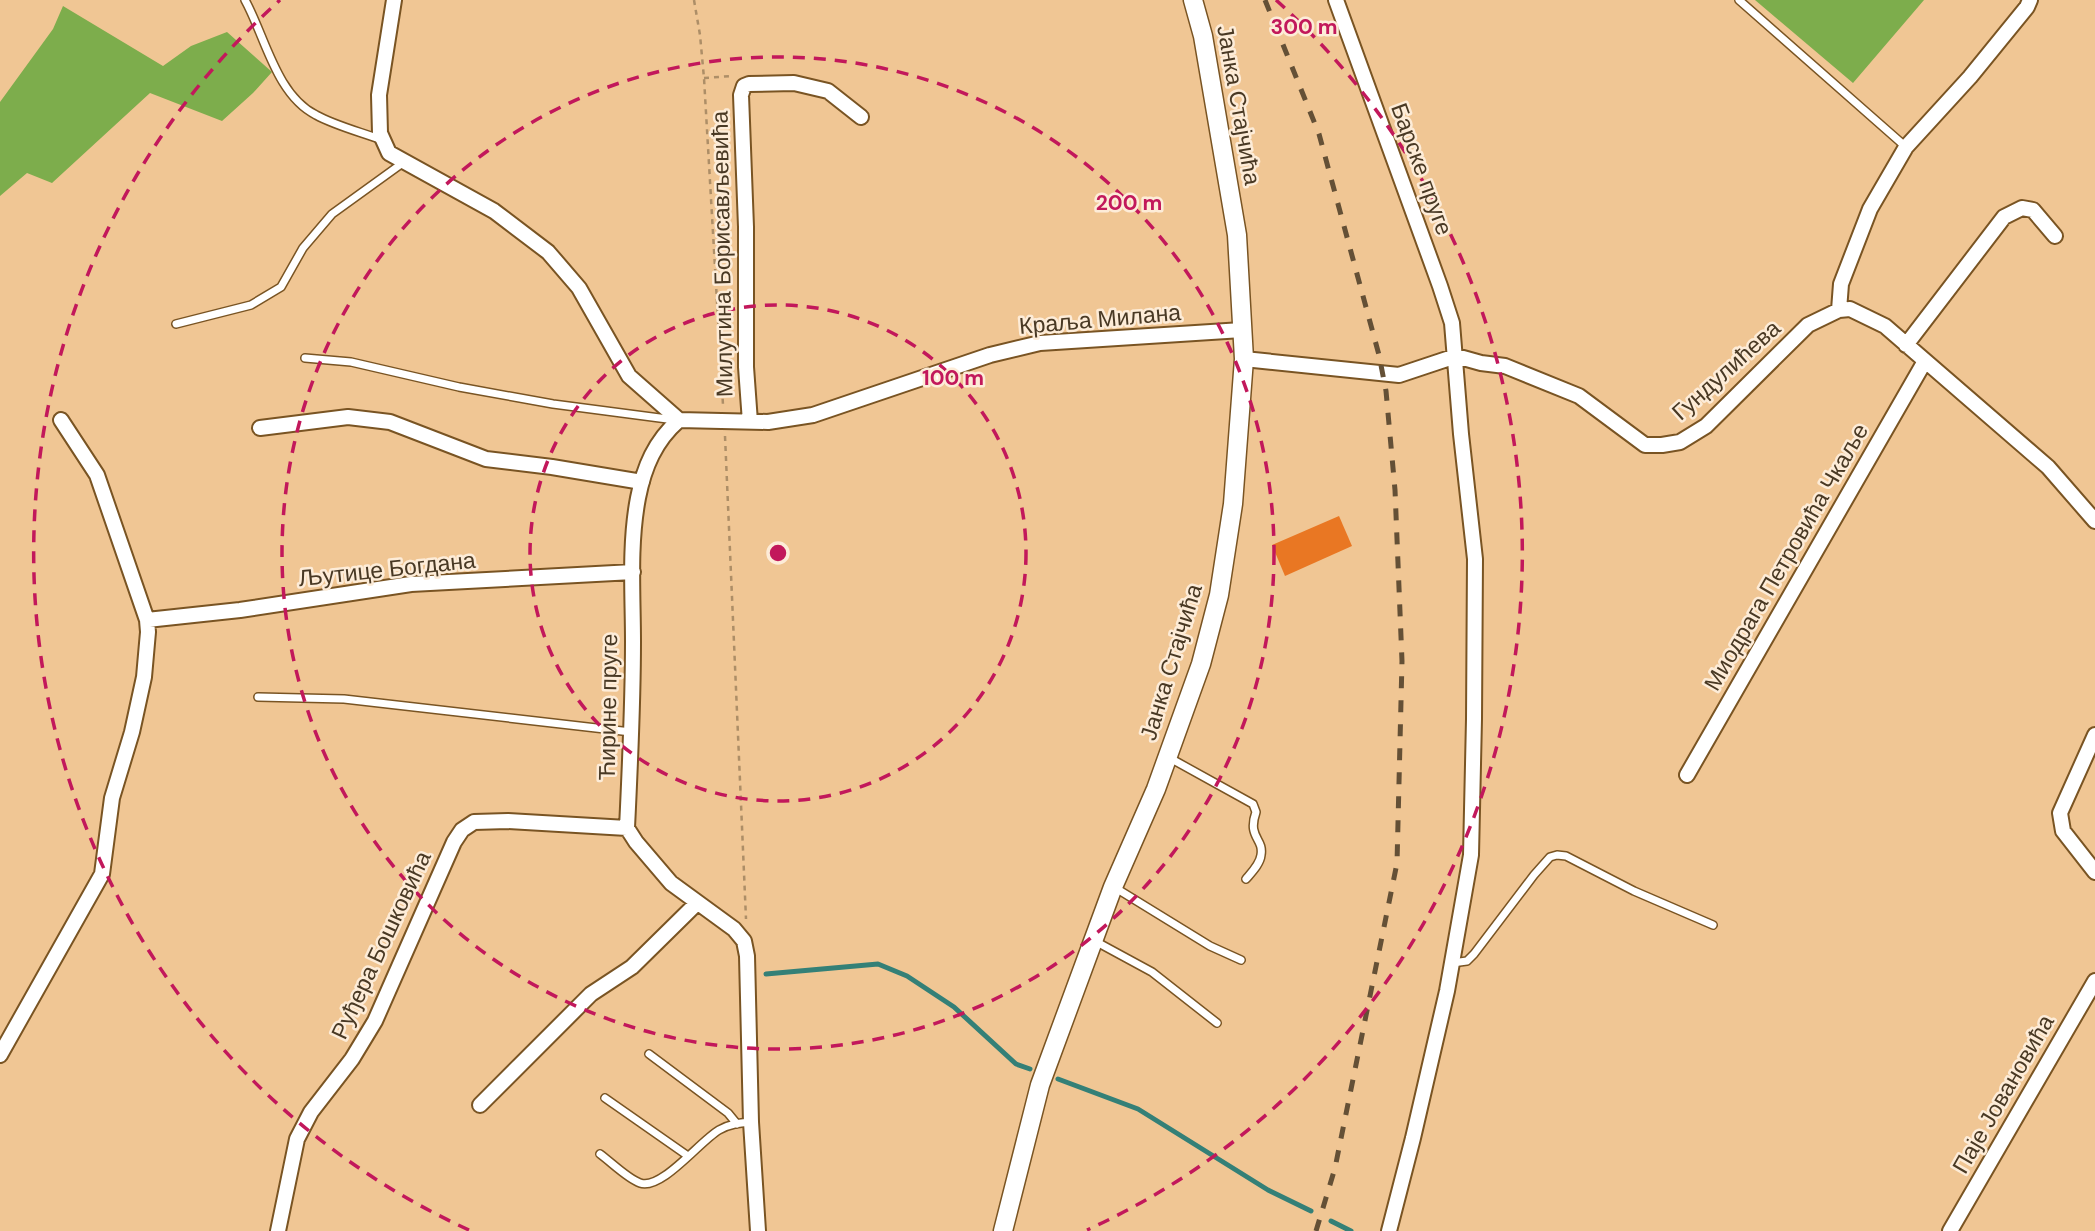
<svg xmlns="http://www.w3.org/2000/svg" width="2095" height="1231" viewBox="0 0 2095 1231" font-family="'DM Sans',sans-serif">
<rect width="100%" height="100%" fill="#f0c694"/>
<path fill="#7dad4c" d="M1755,0H1924L1853,83Z
M63,6L163,66L191,46L227,32L272,72L253,93L222,121L150,93L52,183L27,173L0,196V102L53,29Z"/>
<g fill="none" stroke-linecap="round" stroke-linejoin="round">
<path stroke="#348077" stroke-width="5" d="M766,974L878,964L907,976L954,1007L1016,1064L1030,1069
M1058,1079L1138,1109L1268,1190L1311,1211
M1331,1221L1351,1231"/>
</g>
<path fill="#e97723" d="M1339,516L1352,546L1285,576L1272,545Z"/>
<g fill="none" stroke-linecap="round" stroke-linejoin="round">
<defs>
<path id="service" d="M245,0C265,36 276,95 316,115C336,126 361,132 382,140
M1739,0L1906,147
M176,324L251,305L281,287L303,248L332,214L404,162
M305,358L351,362L459,387L553,404L675,420
M258,697L344,699L631,732
M1168,757L1253,804L1256,812C1247,838 1264,838 1261,855C1260,864 1252,872 1246,879
M1114,887L1210,946L1241,960
M1093,940L1152,972L1217,1023
M1452,963L1467,961L1474,954L1534,875L1550,857L1557,855L1566,856L1634,891L1713,925
M649,1054L728,1113L737,1124
M605,1098L688,1156
M600,1154C611,1162 628,1179 640,1183C661,1191 700,1141 719,1130C729,1124 740,1123 751,1122"/>
<path id="minor" d="M394,0L379,95L380,133L389,153L494,211L548,252L579,288L629,376L679,420
M1336,0L1440,286L1452,323L1461,434L1475,559L1474,719L1471,855L1447,991L1413,1138L1389,1231
M1839,310L1841,284L1870,209L1906,147L1970,77L2027,7L2030,0
M1906,345L2004,217L2022,208L2033,210L2055,236
M1244,359L1399,375L1456,356L1481,363L1505,366L1579,396L1645,445H1662L1680,442L1706,426L1808,325L1839,310L1850,309L1885,326L2048,467L2095,521
M679,420C655,441 644,467 638,498C629,545 633,595 633,642C633,704 630,766 627,828L636,842L671,883L734,929L744,941L747,956L751,1122L758,1231
M679,420L768,422L813,415L990,355L1040,343L1242,330
M750,422L746,367V227L741,95L744,86L749,84L794,83L828,91L861,117
M260,428L348,417L390,422L486,459L552,467L642,482
M147,620L240,610L411,584L633,572
M2095,735L2060,813L2063,831L2095,872
M1687,775L1925,361
M0,1055L102,874L112,798L132,732L144,677L148,632L147,620L97,475L61,420
M480,1105L591,994L632,967L697,903
M278,1231L297,1139L311,1112L352,1059L375,1021L454,842L462,830L474,822L508,821L627,828
M1950,1231L2095,981"/>
<path id="tertiary" d="M1003,1231L1040,1085L1113,887L1156,789L1201,664L1219,595L1233,504L1244,359L1237,235L1203,36L1193,0"/>
</defs>
<use href="#service" stroke="#795423" stroke-width="10"/>
<use href="#minor" stroke="#795423" stroke-width="18"/>
<use href="#tertiary" stroke="#795423" stroke-width="21"/>
<path stroke="#ad8e67" stroke-width="2.5" stroke-dasharray="5 5" stroke-linecap="butt" d="M694,0L700,35L704,78L723,405
M704,78L732,76
M725,436L746,919"/>
<use href="#service" stroke="#fff" stroke-width="7"/>
<use href="#minor" stroke="#fff" stroke-width="14"/>
<use href="#tertiary" stroke="#fff" stroke-width="18"/>
<path stroke="#645036" stroke-width="5" stroke-dasharray="12 12" stroke-linecap="butt" d="M1265,0L1319,134L1379,355L1386,391L1395,490L1402,661L1397,863L1335,1168L1316,1231"/>
</g>
<g fill="none" stroke="#c2185b" stroke-width="3.5" stroke-dasharray="12 9">
<circle cx="778" cy="553" r="248"/>
<circle cx="778" cy="553" r="496"/>
<path d="M469 1230A744 744 0 0 1 280 0M1276 0A744 744 0 0 1 1087 1230"/>
</g>
<g text-anchor="middle" stroke-width="5" stroke-linejoin="round" paint-order="stroke">
<g font-size="23" fill="#493924" stroke="#fdecd8">
<text transform="translate(1239 105) rotate(80)" y="8">Јанка Стајчића</text>
<text transform="translate(1422 169) rotate(70)" y="8">Барске пруге</text>
<text transform="translate(722 254) rotate(-91)" y="8">Милутина Борисављевића</text>
<text transform="translate(1100 319) rotate(-5)" y="8">Краља Милана</text>
<text transform="translate(1726 370) rotate(-42)" y="8">Гундулићева</text>
<text transform="translate(1786 557) rotate(-60)" y="8">Миодрага Петровића Чкаље</text>
<text transform="translate(387 569) rotate(-6)" y="8">Љутице Богдана</text>
<text transform="translate(1171 662) rotate(-73)" y="8">Јанка Стајчића</text>
<text transform="translate(608 707) rotate(-89)" y="8">Ћирине пруге</text>
<text transform="translate(381 945) rotate(-65)" y="8">Руђера Бошковића</text>
<text transform="translate(2003 1094) rotate(-60)" y="8">Паје Јовановића</text>
</g>
</g>
<circle cx="778" cy="553" r="10" fill="#c2185b" stroke="#fdecd8" stroke-width="3.5"/>
<g font-size="21" text-anchor="middle" font-weight="bold" fill="#c2185b" stroke="#fdecd8" stroke-width="5" stroke-linejoin="round" paint-order="stroke">
<text x="1304" y="34">300 m</text>
<text x="1129" y="210">200 m</text>
<text x="953" y="385">100 m</text>
</g>
</svg>
